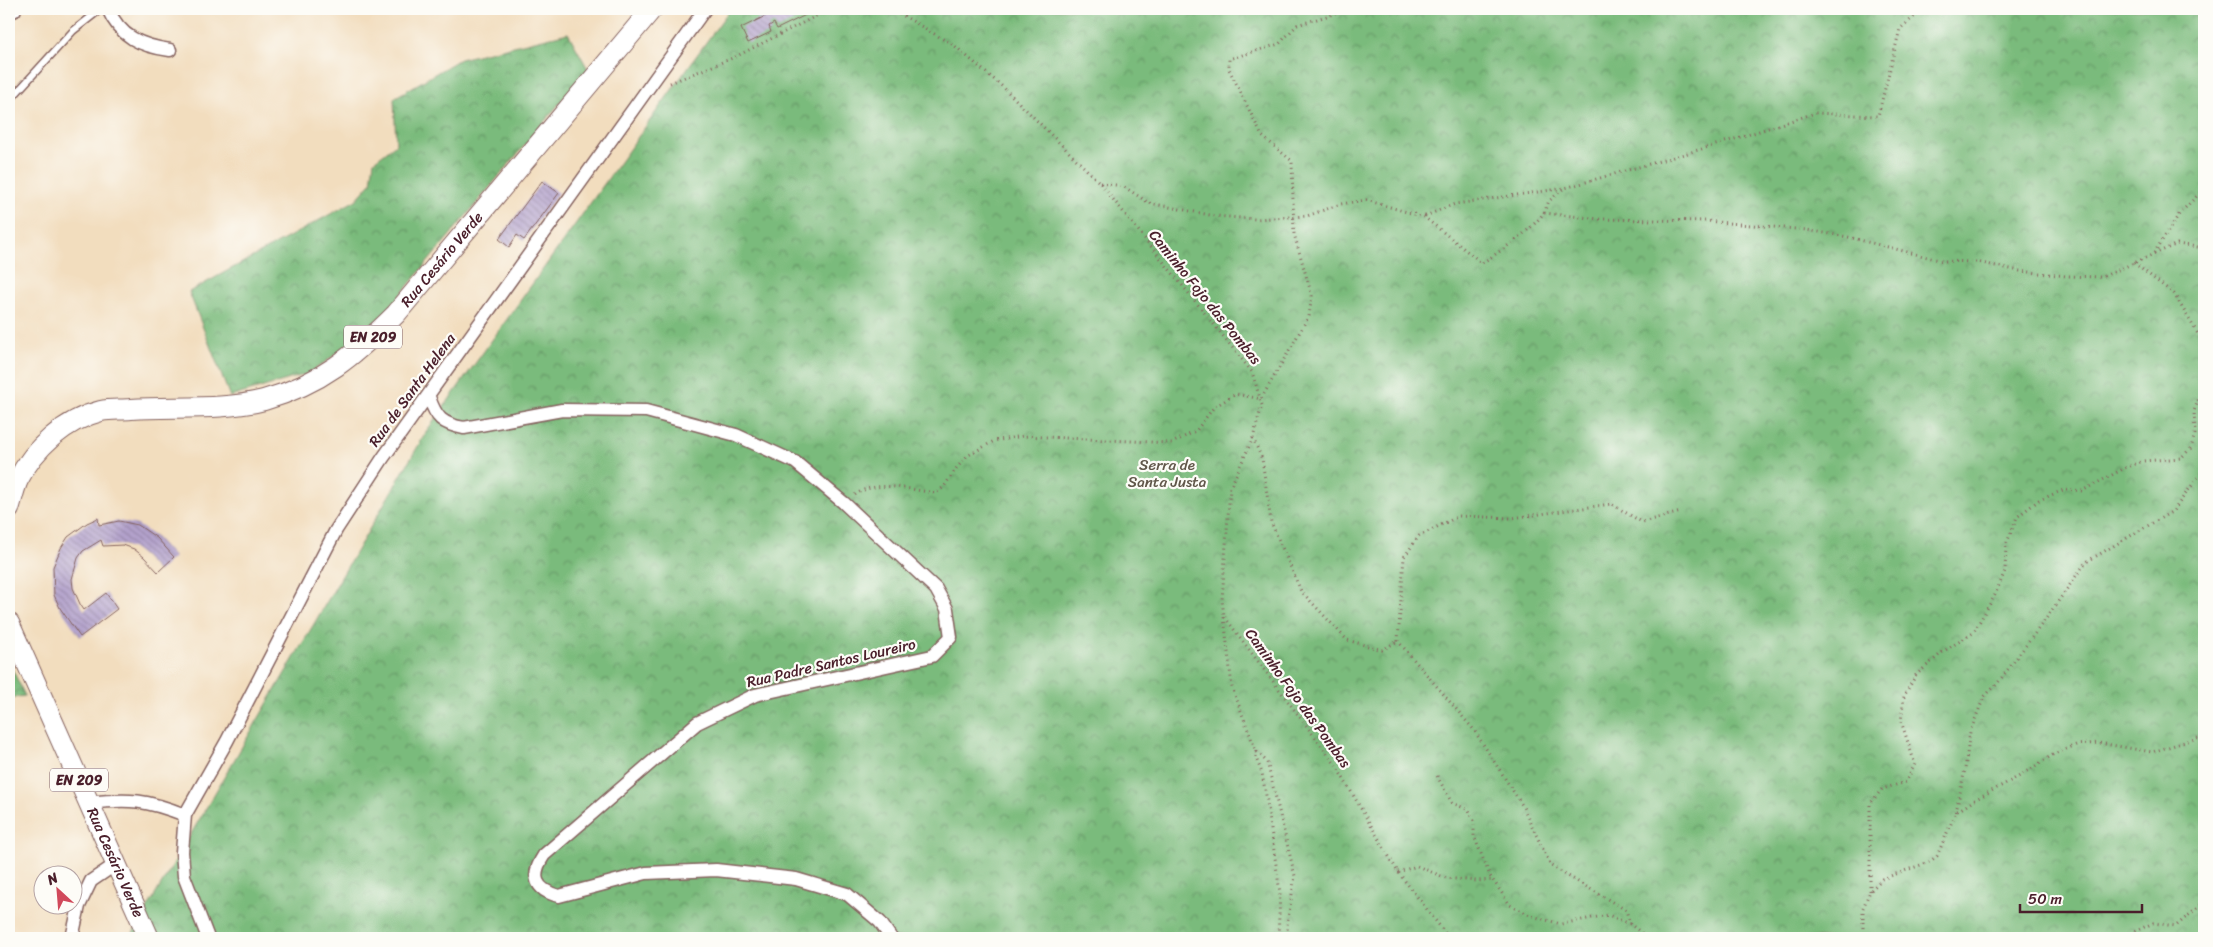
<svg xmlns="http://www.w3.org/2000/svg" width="2213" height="947" viewBox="0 0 2213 947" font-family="Sriracha,sans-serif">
<defs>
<pattern id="forest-crowns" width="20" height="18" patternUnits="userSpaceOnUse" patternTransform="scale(1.25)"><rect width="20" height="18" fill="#7abb7c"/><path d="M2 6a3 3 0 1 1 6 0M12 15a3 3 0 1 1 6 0" fill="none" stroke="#669766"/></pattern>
<pattern id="building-back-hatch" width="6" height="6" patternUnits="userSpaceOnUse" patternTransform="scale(1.25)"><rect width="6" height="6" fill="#b3a2cc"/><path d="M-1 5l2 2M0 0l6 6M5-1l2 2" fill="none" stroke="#9483a6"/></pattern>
</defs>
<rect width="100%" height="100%" fill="#fdfcf7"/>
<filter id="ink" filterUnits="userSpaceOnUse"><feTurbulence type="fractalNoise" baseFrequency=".02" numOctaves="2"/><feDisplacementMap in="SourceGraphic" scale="10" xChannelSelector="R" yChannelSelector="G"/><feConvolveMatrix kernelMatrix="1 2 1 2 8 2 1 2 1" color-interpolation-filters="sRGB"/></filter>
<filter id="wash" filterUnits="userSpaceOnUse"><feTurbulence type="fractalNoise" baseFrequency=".0096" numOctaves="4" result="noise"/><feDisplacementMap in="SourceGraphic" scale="20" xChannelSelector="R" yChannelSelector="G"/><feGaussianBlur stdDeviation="1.12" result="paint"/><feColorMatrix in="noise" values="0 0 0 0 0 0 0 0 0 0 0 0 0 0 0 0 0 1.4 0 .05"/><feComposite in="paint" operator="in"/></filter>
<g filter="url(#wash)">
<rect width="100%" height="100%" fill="#f2ddbe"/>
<path fill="url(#forest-crowns)" stroke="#626d54" d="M730,9H2204V938H130L428,429Z
M568,33L588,69L387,311L353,342L310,373L230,397L189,292L356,200L371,183L374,161L396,144L394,98L460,59Z
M9,662L25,696L9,698Z"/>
<g id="blocks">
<path fill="url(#building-back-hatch)" d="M780,9H818L777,29L774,23L769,26L771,32L748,43L741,28Z
M542,181L559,193L524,240L517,235L509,247L499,239Z
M98,518L99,525L119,521L138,525L157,538L174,557L158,572L144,557L134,549L123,545L103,546L101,540L83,551L78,558L72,579L73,588L80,604L84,610L106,593L117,609L80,637L60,608L54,595L53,567L61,548L68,537L87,523Z"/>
</g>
</g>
<g filter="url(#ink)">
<use href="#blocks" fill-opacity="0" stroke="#85625e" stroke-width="1"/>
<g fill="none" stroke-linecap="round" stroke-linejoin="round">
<defs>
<path id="service" d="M9,101L73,31L101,9"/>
<path id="minor" d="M108,9C120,37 141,46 170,50
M429,397C436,418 442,424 464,428L562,410L646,411L736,435L795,462L844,503L936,589L947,609L951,637L932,656L755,695L697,723L544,855C530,876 535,890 559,896L646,873L716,870L796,879L847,894L880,922L891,938
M89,803C129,798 147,800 185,815
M72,938L79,906L91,881L116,864
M208,938L184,876L182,852L185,815L227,741L336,530L383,458L705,9"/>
<path id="tertiary" d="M9,10L13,9"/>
<g id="primary">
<path id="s1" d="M9,509C12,500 14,489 18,480C34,448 65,420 101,411C110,409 121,410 131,409C174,406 222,411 264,400C321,384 355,355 396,314L652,9"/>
<path id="s2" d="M9,623L149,938"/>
</g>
</defs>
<use href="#service" stroke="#85625e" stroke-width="9"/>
<use href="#minor" stroke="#85625e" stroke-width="15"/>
<use href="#tertiary" stroke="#85625e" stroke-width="19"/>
<use href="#primary" stroke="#85625e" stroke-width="22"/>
<path stroke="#85625e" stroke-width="3" stroke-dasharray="1 4" stroke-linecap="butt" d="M885,9L902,15L955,46L1004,88L1100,183L1252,372L1262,405L1253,438L1230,488L1222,600L1224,616L1335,764L1398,872L1449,938
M670,83L735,57L830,9
M1100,183L1123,186L1149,203L1215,216L1255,219L1307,216L1341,204L1366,200L1424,217L1482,263C1505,248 1527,234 1544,213L1600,219L1706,221L1807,230L1848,237L1943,261L1977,262L2020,271L2066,276L2102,277L2177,244L2204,248
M1544,213L1549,201L1563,189
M1425,216L1455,204L1565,188L1719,144L1815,113L1878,116L1900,29L1923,9
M2154,253L2180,213L2204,189
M2134,263L2174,294L2204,344
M1253,438L1262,459L1271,522L1301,591L1347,640L1382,650L1398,641
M855,495C875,479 912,490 936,493L944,487L955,470L967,456L994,441L1023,436L1172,443L1196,431L1214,407L1236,394L1261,399L1309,316L1312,296L1294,234L1292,161L1262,136L1229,69V59L1279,44L1297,25L1340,12L1344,9
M1224,617L1232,687L1256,751L1267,762L1295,876L1287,925L1288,938
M1256,751V758L1262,773L1267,801L1280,893L1278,938
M1437,776L1452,803L1469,810L1474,821V836L1490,876L1510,905L1532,916L1561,924L1608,915L1630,924L1648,938
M1956,812L1965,769L1970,732L1984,697L1997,684L2045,620L2086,562L2173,511L2204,469
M1398,872L1417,866L1446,878L1476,881L1493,880
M1870,891V804L1882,789L1906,782L1915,764L1901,721L1904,696L1916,675L1944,651L1973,633L1995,595L2005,571L2006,545L2017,517L2039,500L2066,489L2082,491L2125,468L2143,461L2181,458L2191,448L2195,434L2194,411L2204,385
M1630,924L1626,910L1551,866L1522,805L1474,730L1398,641L1404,557L1419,536L1459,516L1512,518L1611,504L1642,522L1681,512
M1863,938V908L1870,891L1882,879L1929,862L1937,856L1956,812L1978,798L2018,777L2054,754L2076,745L2099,743L2152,752L2204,736
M2121,938L2153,923L2176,926L2204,902"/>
<use href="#service" stroke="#fff" stroke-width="6"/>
<use href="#minor" stroke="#fff" stroke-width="12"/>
<use href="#tertiary" stroke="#fff" stroke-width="16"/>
<use href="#primary" stroke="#fff" stroke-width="20"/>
</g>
</g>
<g text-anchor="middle" stroke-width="4.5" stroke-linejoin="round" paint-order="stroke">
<g fill="#fdfcf7" stroke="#806168" stroke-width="1">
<rect x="344" y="325.5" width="58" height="23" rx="4"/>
<rect x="50" y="768.5" width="58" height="23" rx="4"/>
</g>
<g font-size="14" font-weight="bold" fill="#4a1f2b">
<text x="373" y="342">EN 209</text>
<text x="79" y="785">EN 209</text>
</g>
<g font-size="15" fill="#4a1f2b" stroke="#fdfcf7">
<text dy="5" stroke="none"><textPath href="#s1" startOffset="536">Rua Cesário Verde</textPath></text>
<text transform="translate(1205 297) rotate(51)" y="5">Caminho Fojo das Pombas</text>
<text transform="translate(412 390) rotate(-54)" y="5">Rua de Santa Helena</text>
<text transform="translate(831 663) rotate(-13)" y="5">Rua Padre Santos Loureiro</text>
<text transform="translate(1298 698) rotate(54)" y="5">Caminho Fojo das Pombas</text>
<text dy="5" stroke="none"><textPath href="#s2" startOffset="262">Rua Cesário Verde</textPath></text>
</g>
<g font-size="15" fill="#61574a" stroke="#fdfcf7">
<text x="1167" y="470">Serra de<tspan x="1167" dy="17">Santa Justa</tspan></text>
</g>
</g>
<rect width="2213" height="947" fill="none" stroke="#fdfcf7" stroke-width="30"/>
<g transform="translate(58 890) rotate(334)"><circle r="24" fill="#fdfcf7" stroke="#b5a4a5"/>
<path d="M0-4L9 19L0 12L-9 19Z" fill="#d1495b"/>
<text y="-8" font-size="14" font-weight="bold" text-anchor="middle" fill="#4a1f2b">N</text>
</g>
<path d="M2020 904v8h122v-8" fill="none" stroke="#4a1f2b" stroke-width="2.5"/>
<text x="2028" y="904" font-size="15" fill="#4a1f2b" stroke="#fdfcf7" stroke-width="4" paint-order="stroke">50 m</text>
</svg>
